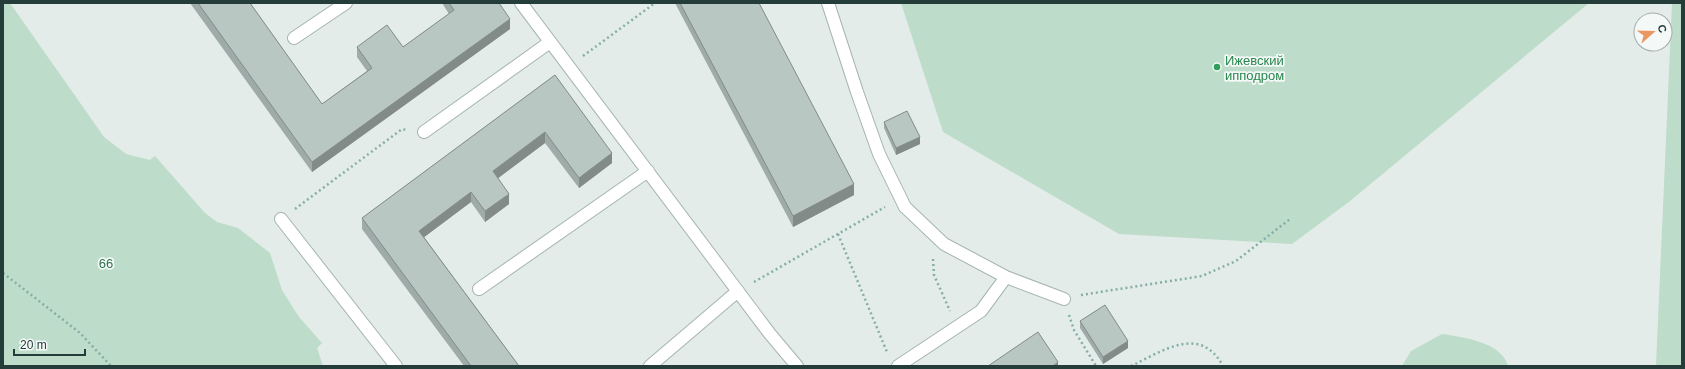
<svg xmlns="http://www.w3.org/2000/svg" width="1685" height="369" viewBox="0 0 1685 369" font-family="Helvetica,sans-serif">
<rect width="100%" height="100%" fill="#e3ece9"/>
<path fill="#bddcca" d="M3,3H10L104,137L126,154L150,160L155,156L205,213L217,222L238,228L270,253L282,290L299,317L322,343L317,348L323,366H3Z
M901,3H1589L1350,201L1292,244L1119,234L943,132Z
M1672,3H1682V366H1656Z
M1442,334C1462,337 1502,342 1508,366H1402L1411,351Z"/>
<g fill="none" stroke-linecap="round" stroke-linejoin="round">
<defs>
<path id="minor" d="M521,3L770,334L797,366
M828,3L857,92L879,154L905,207L944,244L1006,277L1064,299
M294,38L346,3
M424,132L550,42
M281,219L396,366
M479,289L648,171
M650,366L738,291
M898,366L981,311L1006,277"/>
</defs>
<use href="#minor" stroke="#a6b4b1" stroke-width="14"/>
<path stroke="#85aea7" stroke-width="2.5" stroke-dasharray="2 3" stroke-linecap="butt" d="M583,56L655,3
M295,209L402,129L406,130
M838,234L887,352
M933,259L934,275L950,311
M3,273L80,333L111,366
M754,282L885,207
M1081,295L1202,276L1236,261L1290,219
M1069,315L1074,330L1096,366
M1131,366C1163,351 1200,324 1223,366"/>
<use href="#minor" stroke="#fff" stroke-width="12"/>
</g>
<path fill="#9faba8" d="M190,3H250L322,104L367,71L357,57V47H403L449,14L442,3H499L510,29L312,172Z
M675,3H759L854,195L793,227Z
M555,75L612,163L579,188L545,143L498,178L509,204L485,222L471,202L424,237L519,366H464L362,229V218Z
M884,122L920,144L896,155L884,128Z
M1080,321L1128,348L1103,364L1080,328Z"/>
<path fill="#828b88" d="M510,19V29L312,172V162Z
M545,132V143L493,182V171Z
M920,137V144L896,155V148Z
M612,153V163L579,188V178Z
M854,184V195L793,227V216Z
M471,192V202L419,241V231Z
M509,194V204L485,222V211Z
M1128,341V348L1103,364V357Z
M1058,362V366H1053Z"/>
<path fill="#b9c7c3" stroke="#828b88" d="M198,3H250L322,104L372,68L357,47L387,25L403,47L454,10L449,3H499L510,19L312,162Z
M680,3H759L854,184L793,216Z
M555,75L612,153L579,178L545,132L493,171L509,194L485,211L471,192L419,231L519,366H471L362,218Z
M907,111L920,137L896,148L884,122Z
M1105,305L1128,341L1103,357L1080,321Z
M1038,332L1058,362L1053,366H988Z"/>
<circle fill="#2e9e5b" stroke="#f4f9f7" stroke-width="1.5" cx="1217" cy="67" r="4"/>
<g text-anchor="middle" stroke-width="3.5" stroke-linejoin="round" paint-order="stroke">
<g font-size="13" fill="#27864d" stroke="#f4f9f7" text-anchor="start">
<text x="1225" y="65">Ижевский<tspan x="1225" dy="15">ипподром</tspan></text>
</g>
<g font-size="13" fill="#307153" stroke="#f4f9f7">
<text x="106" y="268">66</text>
</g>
</g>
<rect width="1685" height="369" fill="none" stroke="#243d3a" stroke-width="8"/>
<g transform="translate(1653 32) rotate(70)"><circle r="19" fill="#f4f9f7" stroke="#a1aeab"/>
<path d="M0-3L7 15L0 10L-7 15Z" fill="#ea9863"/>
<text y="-6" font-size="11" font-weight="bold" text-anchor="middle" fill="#243d3a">С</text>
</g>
<path d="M14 349v6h71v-6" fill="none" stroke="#243d3a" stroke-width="2"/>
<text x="20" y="349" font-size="12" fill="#243d3a" stroke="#f4f9f7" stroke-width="3" paint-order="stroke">20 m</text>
</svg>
